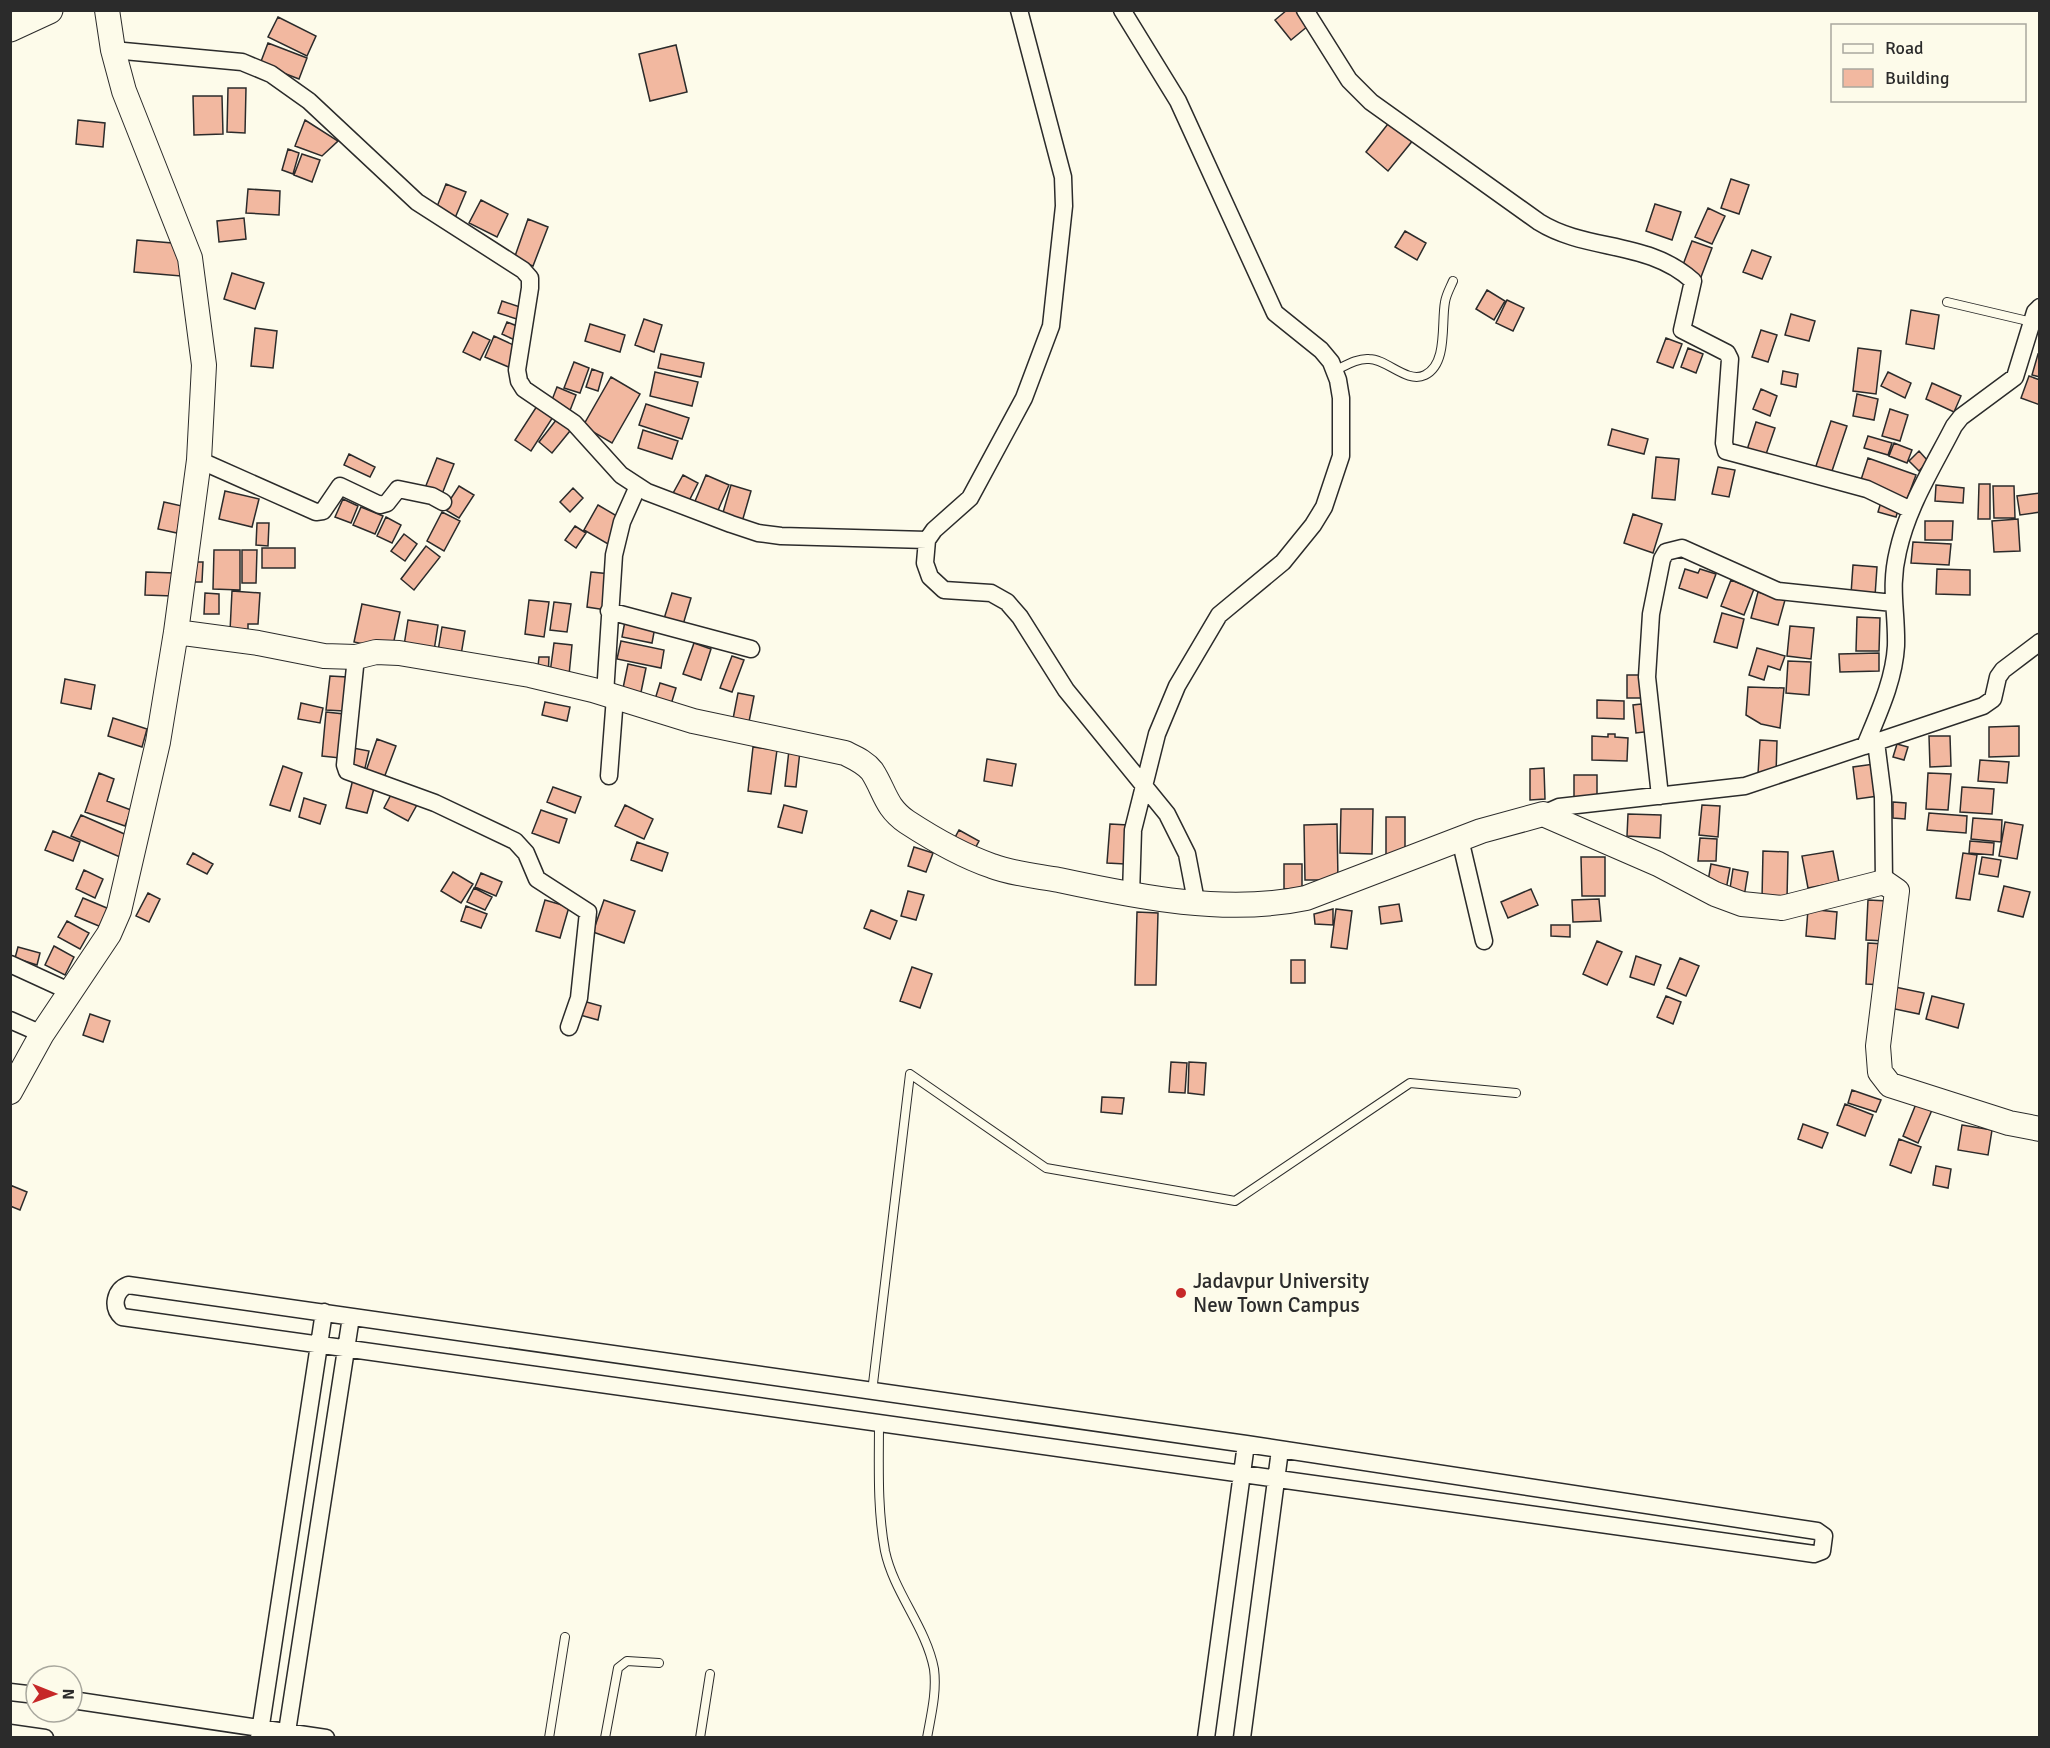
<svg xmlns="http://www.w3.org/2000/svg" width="2050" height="1748" viewBox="0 0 2050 1748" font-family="Signika,sans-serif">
<rect width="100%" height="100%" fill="#fdfbea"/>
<path fill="#f2b8a0" stroke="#2b2b2b" stroke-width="1.5" d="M1287,10H1296L1308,26L1291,40L1275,20Z
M278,17L316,36L307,56L268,37Z
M268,43L307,58L299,79L260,64Z
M676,45L687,92L650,101L639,54Z
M228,88H246L245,133L227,132Z
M193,96H222L223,134L194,135Z
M78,120L105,123L103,147L76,144Z
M305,120L338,141L322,156L295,146Z
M1391,120L1414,139L1388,171L1366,152Z
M288,149L299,153L293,174L282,170Z
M302,154L320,160L312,182L294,175Z
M1731,179L1749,185L1739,214L1721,208Z
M446,184L466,192L455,218L436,209Z
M248,189L280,191L279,215L246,213Z
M481,200L508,214L497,237L469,223Z
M1655,204L1681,212L1672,240L1646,231Z
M1708,208L1725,216L1712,244L1695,237Z
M244,218L246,239L219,242L217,221Z
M528,219L548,227L533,266L514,259Z
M1405,231L1426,243L1417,260L1395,247Z
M137,240L184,244L181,276L134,272Z
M1692,241L1712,248L1701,277L1681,270Z
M1752,250L1771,257L1762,279L1743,272Z
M232,273L264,283L255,309L224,299Z
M1487,290L1505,301L1494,320L1476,309Z
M1507,300L1524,308L1513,331L1496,323Z
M502,301L523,308L520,320L498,313Z
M1911,310L1939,315L1934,349L1906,344Z
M1791,314L1815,321L1809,341L1785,335Z
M644,319L662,325L654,352L635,345Z
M507,322L522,328L517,341L502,334Z
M590,324L625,335L620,352L585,341Z
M255,328L277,331L273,368L251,366Z
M1761,330L1777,335L1768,362L1752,357Z
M473,332L490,340L480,360L463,352Z
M494,336L520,348L511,368L485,357Z
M1666,338L1682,344L1673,368L1657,362Z
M1688,348L1703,354L1696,373L1681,367Z
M1858,348L1881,351L1876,394L1853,391Z
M661,354L704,363L701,377L658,368Z
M2038,354L2040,355V377L2032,375Z
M574,362L589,368L580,393L564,388Z
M592,369L603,373L598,391L586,387Z
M1783,371L1798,374L1796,387L1781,384Z
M655,372L698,382L692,406L650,396Z
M1888,372L1911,383L1905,398L1881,386Z
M2029,376L2040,380V405L2021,398Z
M611,377L640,394L612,443L583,426Z
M1932,383L1961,396L1954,412L1926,399Z
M557,387L576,395L569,413L550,405Z
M1761,389L1777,396L1770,416L1753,409Z
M1857,394L1878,399L1874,420L1853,416Z
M646,404L689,418L682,439L639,425Z
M537,406L553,417L531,451L515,440Z
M1890,409L1908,415L1900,441L1882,436Z
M560,415L574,426L552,453L539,442Z
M1831,421L1847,426L1831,474L1815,469Z
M1756,422L1775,428L1763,463L1745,456Z
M1612,429L1648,439L1644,454L1608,445Z
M643,430L678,441L672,459L638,448Z
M1868,436L1892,443L1888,455L1864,448Z
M1894,443L1912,450L1907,463L1889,456Z
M1919,451L1928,461L1919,471L1909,461Z
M349,454L375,467L370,477L344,465Z
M1656,457L1679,459L1675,500L1652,498Z
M437,458L454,464L442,494L425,488Z
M1868,458L1916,475L1906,502L1859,486Z
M1718,467L1735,470L1729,497L1712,494Z
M683,475L698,483L687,505L671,497Z
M706,475L729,485L716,515L693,506Z
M1979,484H1990V519H1978Z
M731,485L751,491L742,522L722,516Z
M1936,485L1964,488L1963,503L1935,501Z
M459,486L474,495L459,518L444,509Z
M1993,486H2014L2015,518H1994Z
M573,488L583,498L570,512L560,502Z
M225,491L259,499L252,527L219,519Z
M2040,493V512L2020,515L2017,496Z
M343,499L358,506L351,523L335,517Z
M164,502L182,506L177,533L158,529Z
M1881,502L1899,507L1896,517L1878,512Z
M598,505L622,519L608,544L584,530Z
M361,507L383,516L375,534L353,525Z
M442,512L460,521L444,551L427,541Z
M1633,514L1662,524L1653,553L1624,543Z
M386,517L401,525L392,543L377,536Z
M2018,519L2020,551L1994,552L1992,521Z
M1925,521H1953L1952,540H1925Z
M257,523H269L268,546L256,545Z
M575,526L586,533L576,548L565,540Z
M404,534L417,544L405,561L391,551Z
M1913,542L1951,544L1949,565L1911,563Z
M426,546L440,557L414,590L401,579Z
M262,548H295V568H262Z
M214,550H240V590L213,589Z
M242,550H257L256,583H242Z
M195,562H203L202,582H194Z
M1853,565L1877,567L1875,596L1851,594Z
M1685,569L1698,573L1700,569L1716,574L1707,598L1679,588Z
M1937,569L1970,570V595L1936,594Z
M146,572L174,573L173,596L145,595Z
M591,572L611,574L606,610L587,607Z
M1731,580L1754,589L1744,615L1721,606Z
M232,591L260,593L258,624H248V632L230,631Z
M1758,592L1785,600L1778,625L1751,618Z
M205,593L219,594V614H204Z
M672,593L691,598L682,628L663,622Z
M529,600L549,602L544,637L525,634Z
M554,602L571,604L567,632L550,630Z
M362,604L400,612L392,650L354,642Z
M1722,613L1744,619L1737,648L1714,642Z
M1857,617L1880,618L1879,651H1856Z
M408,620L438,625L433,657L403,652Z
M625,621L655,627L652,643L622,637Z
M1790,626L1814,628L1811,659L1787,656Z
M442,627L465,631L460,661L437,657Z
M621,641L664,650L661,668L617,659Z
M554,643L572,645L569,675L550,673Z
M694,643L711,649L701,680L683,674Z
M1757,648L1785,656L1780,670L1768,666L1764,680L1749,675Z
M1879,653V671L1840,672L1839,654Z
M732,656L744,660L732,692L720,688Z
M539,657H549L548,677L537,676Z
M1788,661L1811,662L1809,695L1786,693Z
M628,664L646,668L640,697L622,693Z
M1627,675H1642V698H1627Z
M330,676L347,677L344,711L326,710Z
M65,679L95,685L91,709L61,703Z
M660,683L676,688L669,711L653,706Z
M1748,687L1784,688L1780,728L1761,724L1746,715Z
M738,693L754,696L748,727L732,724Z
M1597,700L1624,701V719L1597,718Z
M545,702L570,707L567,721L542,715Z
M301,703L323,708L320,723L298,719Z
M1650,703L1652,731L1636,733L1633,705Z
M326,712L344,714L340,758L322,756Z
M113,718L147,729L142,747L108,736Z
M2019,726V756L1989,757V727Z
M1608,734H1615V737L1628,738L1627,761L1592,760V736L1608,737Z
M1929,736H1950L1951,766L1930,767Z
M377,739L396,746L384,778L366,771Z
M1760,740L1777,741L1776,775L1758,774Z
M1897,744L1908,747L1904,760L1893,757Z
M753,747L777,750L771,794L748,791Z
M353,748L369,751L365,768L349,765Z
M789,750L800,751L796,787L785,786Z
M987,759L1016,764L1012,786L984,781Z
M1980,760L2009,762L2007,783L1978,781Z
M1874,764L1878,796L1857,799L1853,767Z
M283,766L302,773L290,811L270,805Z
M1544,768L1545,799L1530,800V769Z
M99,773L114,779L107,801L131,810L125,826L85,812Z
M1928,773L1951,774L1948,810L1926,809Z
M1574,775H1597V798L1574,797Z
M353,779L375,785L367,813L346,808Z
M553,787L581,797L575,813L547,802Z
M1962,787L1994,789L1992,814L1960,812Z
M394,789L418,803L408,821L384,808Z
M304,798L326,805L320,824L299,817Z
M1893,802L1906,803L1905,819L1893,818Z
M625,805L653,819L644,839L615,826Z
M784,805L807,811L802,833L778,827Z
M1702,805L1720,806L1718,837L1699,835Z
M1341,809H1373L1372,854L1340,853Z
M541,810L567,819L559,843L532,833Z
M1929,813L1967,816L1966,833L1927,830Z
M1628,814L1661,815L1660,838L1627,836Z
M81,815L129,836L120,857L71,836Z
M1386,817H1405V857H1386Z
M1973,818L2002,820L2001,842L1971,839Z
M2005,822L2023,825L2017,859L1999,856Z
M1110,824L1128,825L1125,864L1107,863Z
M1337,824L1338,880H1305L1304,825Z
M959,830L979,841L972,854L952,843Z
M53,831L80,842L73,861L45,850Z
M1700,838L1717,839L1716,861H1698Z
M1970,841L1994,843L1993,855L1969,853Z
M637,842L668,853L662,871L631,860Z
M914,847L933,853L926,872L908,866Z
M1763,851L1788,852L1787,899H1762Z
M1833,851L1839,882L1808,888L1802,856Z
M193,853L213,864L207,874L187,864Z
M1963,853L1977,855L1970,900L1956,898Z
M1581,857H1605V896H1582Z
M1982,857L2001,860L1998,877L1979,874Z
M1284,864H1302V888L1284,889Z
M1711,864L1730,868L1726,890L1707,887Z
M1733,869L1748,872L1744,897L1729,895Z
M84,870L103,879L95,898L76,889Z
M453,872L473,884L461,903L441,891Z
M481,873L502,882L496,896L475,887Z
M2004,886L2030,892L2023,917L1998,911Z
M474,888L492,897L485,910L467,902Z
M1531,889L1538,905L1508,918L1501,902Z
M908,891L924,895L916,920L901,916Z
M148,893L160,899L149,922L136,916Z
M83,898L114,911L106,929L75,916Z
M1599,899L1601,921L1573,922L1572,900Z
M545,900L569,907L560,938L536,931Z
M604,900L635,911L624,943L593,932Z
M1868,900L1888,901L1886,941L1866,940Z
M1399,904L1402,921L1381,924L1379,907Z
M466,906L487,914L481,928L461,921Z
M1333,909V925L1315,924L1314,914Z
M1336,909L1352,911L1347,949L1331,947Z
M1808,909L1837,912L1835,939L1806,936Z
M871,910L897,921L890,939L864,928Z
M1137,912L1158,913L1156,985H1135Z
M67,921L89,933L80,949L58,937Z
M1551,925H1570V937L1551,936Z
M1597,941L1622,952L1607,985L1583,974Z
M1868,943L1884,944L1882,985L1866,984Z
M54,946L74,957L65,975L45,965Z
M18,947L40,953L37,965L15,958Z
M1636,956L1661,965L1654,985L1630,977Z
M1680,958L1699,966L1686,996L1667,988Z
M1291,960H1305V983H1291Z
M912,967L932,974L920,1008L900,1001Z
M1895,987L1924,993L1919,1014L1890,1008Z
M1666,996L1681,1002L1673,1024L1657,1017Z
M1932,996L1964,1004L1958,1028L1926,1019Z
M583,1001L601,1006L598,1020L580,1015Z
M90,1014L110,1021L103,1042L83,1035Z
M1171,1062L1187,1063L1185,1093L1169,1092Z
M1189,1062L1206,1063L1204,1095L1188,1093Z
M1852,1090L1881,1100L1876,1112L1848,1103Z
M1102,1097L1124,1098L1122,1114L1101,1112Z
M1845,1104L1873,1115L1865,1136L1837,1125Z
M1916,1104L1932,1110L1918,1143L1903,1136Z
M1803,1124L1828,1133L1822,1148L1798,1139Z
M1962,1125L1992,1130L1988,1155L1958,1150Z
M1899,1139L1921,1147L1911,1173L1890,1165Z
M1936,1166L1951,1169L1948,1188L1933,1185Z
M10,1185L27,1192L20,1210L10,1206Z"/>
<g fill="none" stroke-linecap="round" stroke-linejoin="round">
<defs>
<path id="lane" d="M1947,302L2032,322
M1334,371C1345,366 1357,358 1369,359C1387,359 1407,384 1425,375C1448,364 1441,323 1445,302C1446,295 1450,288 1453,281
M872,1392L910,1074L1046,1168L1235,1201L1410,1083L1516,1093
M879,1422C879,1465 877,1508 885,1551C894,1593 926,1627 934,1669C937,1692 931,1715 927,1738
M549,1738L565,1637
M605,1738L618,1668L627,1661L659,1663
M700,1738L710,1674"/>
<path id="street" d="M1019,10L1063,177L1064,206L1051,326L1024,398L970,498L934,530L927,540L925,563L930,577L944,590L991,593L1007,602L1020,617L1066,690L1167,814L1187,854L1196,901
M1122,10L1178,101L1275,313L1321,350L1331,362L1338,380L1341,398V456L1324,507L1313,525L1283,562L1219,615L1177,686L1157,734L1133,830L1131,895
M1305,10L1349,80L1371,102L1539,222C1587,252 1648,240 1693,281L1682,330L1727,353L1730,359L1724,443L1726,451L1867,489L1911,510
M113,50L242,62L271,74L309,101L417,202L523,270L530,278V288L517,370L519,381L524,389L574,423L621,475L647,492L731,524L758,533L781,536L927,540
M199,460L316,512L323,511L340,486L380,505L387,503L398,489L432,496L443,502
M609,611L751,649
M356,657L345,765L347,771L435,803L515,841L526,853L537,879L588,912L579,998L569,1027
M605,694L614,555L622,522L638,486
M1876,742L1883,797L1884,882
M1865,746C1878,714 1894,681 1896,646C1897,611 1889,588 1898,551C1908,506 1933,467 1954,426L1961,417L2015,377L2035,312L2040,307
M609,776L615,697
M1660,796L1647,677L1651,614L1662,559L1666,552L1682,548L1778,591L1893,603
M1543,814L1559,807L1745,786L1983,706L1993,699L1998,677L2003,670L2040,642
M1460,839L1484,941
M10,964L71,992
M10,1020L42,1034
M128,1285L1246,1444L1817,1531L1824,1536L1822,1551L1814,1554L122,1317C111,1307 115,1290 128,1285Z
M10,1692L36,1695
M72,1700L326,1738
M10,1733L45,1738
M259,1738L324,1312
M286,1738L351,1317
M1206,1738L1246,1444
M1242,1738L1280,1450"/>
<path id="secondary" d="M176,632L258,643L324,656L356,657L376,652L399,653L530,675L593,690L693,721L845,753C855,758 865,762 872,771C885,791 885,807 907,822C933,839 963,856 992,866C1013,874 1037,876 1059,880C1138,897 1226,915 1306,898L1481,831L1543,814L1658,864L1715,894L1742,904L1782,908L1884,882L1897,891L1878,1046L1880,1072L1890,1085L2009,1123L2040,1129
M10,1092L42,1034L109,934L119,911L158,742L176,632L199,460L204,365L190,258L124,91L113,50L107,10"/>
<path id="primary" d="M10,28L49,10"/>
</defs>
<use href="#lane" stroke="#2b2b2b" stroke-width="10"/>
<use href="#street" stroke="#2b2b2b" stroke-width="19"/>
<use href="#secondary" stroke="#2b2b2b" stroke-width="26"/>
<use href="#primary" stroke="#2b2b2b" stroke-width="29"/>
<use href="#lane" stroke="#fdfbea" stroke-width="8"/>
<use href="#street" stroke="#fdfbea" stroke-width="16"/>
<use href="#secondary" stroke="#fdfbea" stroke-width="24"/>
<use href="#primary" stroke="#fdfbea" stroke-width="27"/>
</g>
<circle fill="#c62828" stroke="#fdfbea" stroke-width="2" cx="1181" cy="1293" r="6"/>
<g text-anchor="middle" stroke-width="4.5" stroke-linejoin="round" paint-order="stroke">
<g font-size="21" fill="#2b2b2b" stroke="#fdfbea" text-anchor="start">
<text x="1193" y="1288">Jadavpur University<tspan x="1193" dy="24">New Town Campus</tspan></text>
</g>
</g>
<rect width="2050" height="1748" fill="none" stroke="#2b2b2b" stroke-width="24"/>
<rect x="1831" y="24" width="195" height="78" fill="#fdfbea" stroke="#a9a89e" stroke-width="1.5"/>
<rect x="1843" y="44" width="30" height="9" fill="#fdfbea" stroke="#a9a89e" stroke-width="1.5"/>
<text x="1885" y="54" font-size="18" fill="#2b2b2b">Road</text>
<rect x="1843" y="69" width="30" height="18" fill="#f2b8a0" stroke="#a9a89e" stroke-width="1.5"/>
<text x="1885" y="84" font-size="18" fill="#2b2b2b">Building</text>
<g transform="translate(54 1694) rotate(91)"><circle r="28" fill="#fdfbea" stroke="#a9a89e" stroke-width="1.5"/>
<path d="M0-4.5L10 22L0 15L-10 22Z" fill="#c62828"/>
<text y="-9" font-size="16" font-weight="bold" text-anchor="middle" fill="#2b2b2b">N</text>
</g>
</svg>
